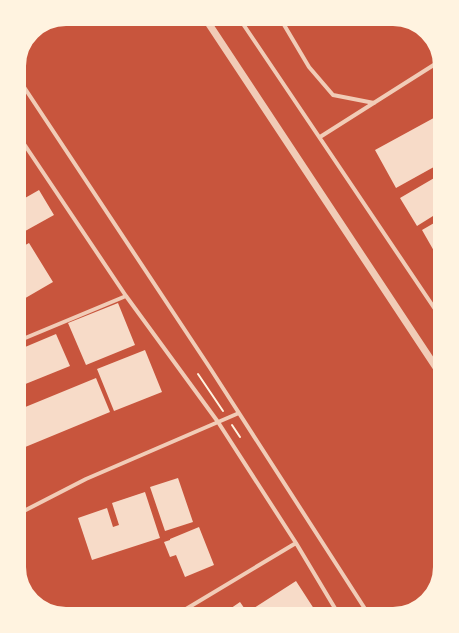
<svg xmlns="http://www.w3.org/2000/svg" width="459" height="633" viewBox="0 0 459 633" font-family="'Work Sans',sans-serif">
<rect width="100%" height="100%" fill="#c8553d"/>
<path fill="#f7dbc8" d="M441,114V163L396,188L375,150Z
M441,174V211L417,226L400,198Z
M39,190L54,215L18,235V202Z
M441,219V256L438,258L422,230Z
M29,243L53,282L22,300L18,294V249Z
M118,303L135,345L86,365L68,323Z
M56,334L70,366L18,387V350Z
M145,350L162,392L114,411L97,369Z
M96,378L110,412L18,450V410Z
M178,478L193,522L165,531L150,487Z
M145,492L160,538L92,560L78,518L107,508L113,527L119,525L112,503Z
M199,527L214,565L185,577L176,555L170,557L164,542L170,540V539Z
M296,581L318,615H259L254,608Z
M240,602L249,615H221Z"/>
<g fill="none" stroke-linecap="round" stroke-linejoin="round">
<path stroke="#fff3e0" stroke-width="2" d="M198,374L223,411
M232,425L240,437"/>
<path stroke="#f1ccb7" stroke-width="4" d="M239,18L441,318
M280,18L309,67L333,95L374,103
M18,78L210,368L369,615
M18,135L126,296L218,422L296,543L339,615
M320,137L440,61
M18,341L126,296
M18,514L86,479L239,413
M176,615L296,543"/>
<path stroke="#f1ccb7" stroke-width="7" d="M205,18L441,375"/>
</g>
<path d="M0 0H459V633H0ZM66 25H393A41 41 0 0 1 434 66V567A41 41 0 0 1 393 608H66A41 41 0 0 1 25 567V66A41 41 0 0 1 66 25Z" fill="#fff3e0" fill-rule="evenodd"/>
<path fill="none" stroke="#fff3e0" stroke-width="2" d="M66 25H393A41 41 0 0 1 434 66V567A41 41 0 0 1 393 608H66A41 41 0 0 1 25 567V66A41 41 0 0 1 66 25Z"/>
</svg>
